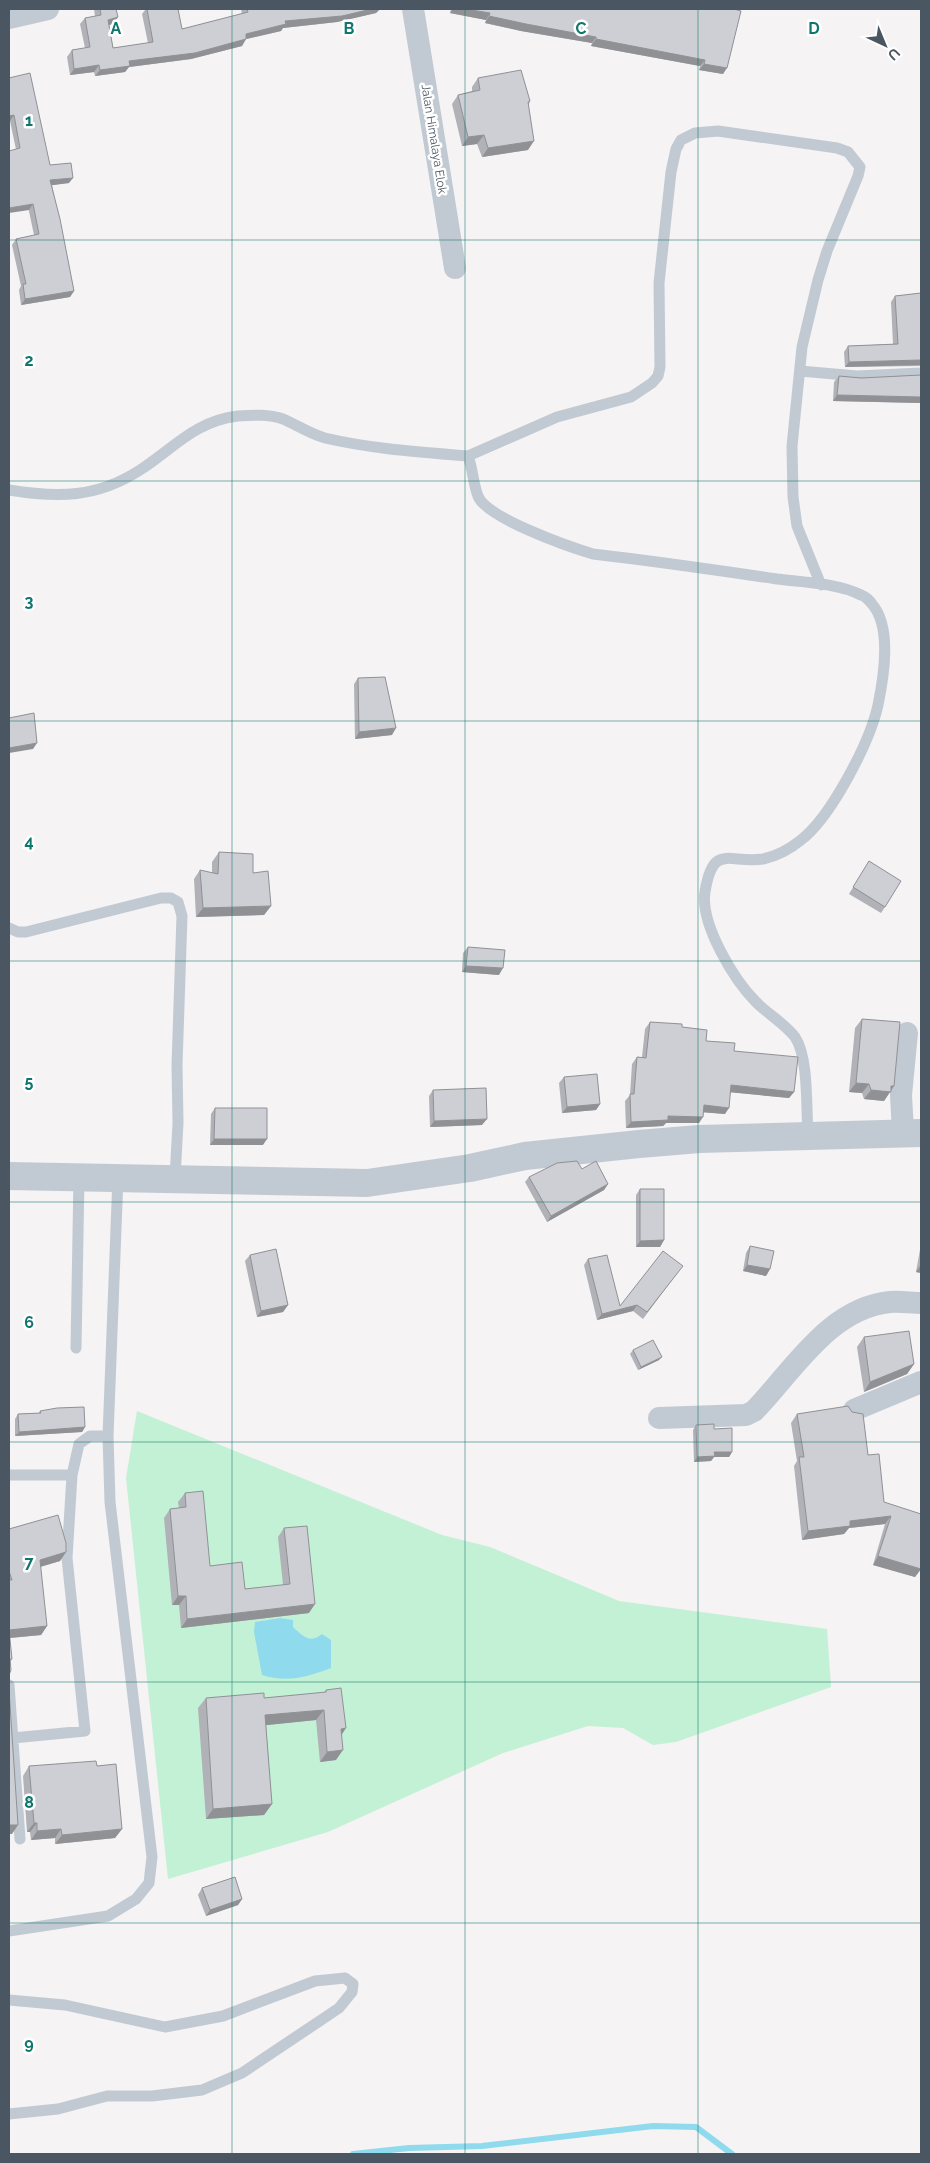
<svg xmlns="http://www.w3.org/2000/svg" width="930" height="2163" viewBox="0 0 930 2163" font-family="Raleway,sans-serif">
<rect width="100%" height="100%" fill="#f5f3f3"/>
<path fill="#c3f1d5" d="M137,1411L442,1535L490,1547L619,1601L827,1629L831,1687L676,1742L653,1745L623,1728L588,1726L503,1753L328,1832L168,1879L126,1478Z"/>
<path fill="#90daee" d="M280,1618L293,1620V1627C302,1636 311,1644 322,1634L331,1640V1668C307,1677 287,1683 262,1675L254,1632L255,1622Z"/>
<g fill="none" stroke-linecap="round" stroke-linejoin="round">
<path stroke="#90daee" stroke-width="6" d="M353,2154L409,2148L482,2146L653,2126L696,2127L732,2154"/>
<path stroke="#c1cad2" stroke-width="11" d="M800,371L857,376L921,373
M468,456L557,417L631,397L652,383L658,376L660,367L659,283L671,172L676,149L681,140L695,133L718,131L837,148L848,152L860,167L858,176L827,251L818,280L802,347L792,446L793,497L797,526L821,585
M9,490C58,498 97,498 140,470C174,448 195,421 238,416C253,415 269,414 283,419C297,425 310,434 325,438C372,449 420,452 468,456C473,469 473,484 478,496C486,518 570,547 593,554C654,561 716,570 777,579C802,582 838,583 861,595C865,596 870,601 872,604C892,627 884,676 878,705C870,742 831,817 801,840C790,849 777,856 763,859C729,864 713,842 705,892C700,924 734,980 756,1002C768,1014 785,1024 795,1037C809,1058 806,1109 808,1135
M9,928L18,932H26L161,898H171L178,902L182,916L177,1065L178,1123L175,1178
M76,1348L79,1177
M9,1475H72
M9,1685L20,1839
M13,1738L85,1731L67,1558L72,1475L79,1444L90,1436H108
M9,1931L108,1916L136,1899L149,1883L152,1857L110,1502L108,1436L118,1177
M9,2000L65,2005L165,2027L223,2016L315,1981L345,1978L353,1984L352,1992L339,2008L242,2073L202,2090L152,2096H107L58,2109L9,2114"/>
<path stroke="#c1cad2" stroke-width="22" d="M413,9L455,268
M9,18L48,9
M903,1132L901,1095L907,1033
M854,1410L921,1382
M659,1418L746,1415L754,1411C793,1371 829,1308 890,1302C901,1301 911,1303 921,1303"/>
<path stroke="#c1cad2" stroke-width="28" d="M9,1176L367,1183L470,1168L525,1156L639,1144L699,1139L921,1133"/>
</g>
<path fill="#b0b2b7" d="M94,9H116L113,24L109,25L113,48L148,43L142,14L146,9H178L182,29L242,14L241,9H380L376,13L337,22L283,28L281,31L246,39L242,46L191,59L129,67L125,72L95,76L94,72L70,75L67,57L72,50L85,48L80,24L85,18L95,16Z
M451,9H734L723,74L699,70L700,66L591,46L592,43L521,31L485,23L486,20L450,13Z
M9,78L50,165L69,183L52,185L74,291L70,297L21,305L19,290L21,286L12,245L16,239L34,235L10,121H9Z
M478,78L530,101L529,104L528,150L482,157L477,144L462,146L452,104L458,95L472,91V87Z
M921,293V366L845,367L844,352L848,346L893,344L891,302L895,296Z
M921,375V403L833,401L834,382L839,376L861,378Z
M358,678L392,735L355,739L354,684Z
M219,852L253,873L271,906L264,915L196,917L194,879L200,870L212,873V862Z
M869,861L885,907L881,913L849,894Z
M468,947L499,975L462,972L463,953Z
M862,1019L894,1086L884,1101L864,1099L862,1093L849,1092L855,1028Z
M650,1022L682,1027L706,1041L734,1051L794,1092L789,1098L731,1092L725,1114L703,1112L699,1123H666L663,1126L626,1128L625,1101L630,1095L632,1064L637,1057H642L645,1029Z
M564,1077L600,1104L596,1110L562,1113L559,1083Z
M433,1090L482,1125L430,1127L429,1096Z
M215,1108L263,1145H210L211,1114Z
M582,1169L608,1184L604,1190L547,1222L525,1182L529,1177Z
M640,1189L664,1240L660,1247H636V1195Z
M921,1244V1273L916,1272Z
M750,1246L770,1269L766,1276L743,1271L746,1253Z
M250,1255L288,1305L283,1312L257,1317L245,1261Z
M588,1259L620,1306L678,1272L643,1319L633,1311L597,1320L584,1265Z
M864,1337L914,1364L907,1374L864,1392L857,1347Z
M633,1350L659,1360L638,1370L630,1354Z
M40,1411L85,1427L82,1432L15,1436V1419L18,1414L39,1413Z
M797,1414L868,1455L884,1502L921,1569L915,1577L873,1565L885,1524L849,1528L844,1534L802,1540L794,1466L797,1461L791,1423Z
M696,1425L714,1429L732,1452L729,1457H714L711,1461L694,1462L693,1430Z
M185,1493L210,1566L245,1589L283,1585L278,1537L284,1528L309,1613L181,1628L179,1605H172L164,1518L170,1509L179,1508L178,1502Z
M9,1529L66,1552L60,1561L40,1567L47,1626L41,1635L10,1638L12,1659L11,1661L9,1675Z
M326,1690L342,1735L336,1760L320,1762L316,1720L266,1725L272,1804L264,1815L206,1819L198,1708L206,1698H264L324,1693Z
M29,1766H97L122,1829L115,1838L55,1844V1838L31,1840L30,1832H27L23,1776Z
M202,1888L242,1899L238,1905L206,1916L198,1895Z"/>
<path fill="#909195" d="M372,9H380L376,13L337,22L283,28L281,31L242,40L246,34L285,21Z
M453,9H465L490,13L486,20L450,13Z
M489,16L596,37L592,43L521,31L485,23Z
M118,17L113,24L103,26L108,20Z
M246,39L242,46L191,59L129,67L125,72L95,76L100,70L129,61Z
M596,39L705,60L700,66L591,46Z
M704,64L727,68L723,74L699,70Z
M99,65L94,72L70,75L74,69Z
M14,115L10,121H9V116Z
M484,135L477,144L462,146L468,137Z
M534,141L528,150L482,157L488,148Z
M73,178L69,183L46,186L50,180Z
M33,204L29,210L9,213V208Z
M74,291L70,297L21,305L25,299Z
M921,360V365L845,367L849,362Z
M837,395L921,397V403L833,401Z
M396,728L392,735L355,739L359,732Z
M37,743L33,749L9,753V748Z
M271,906L264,915L196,917L203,908Z
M466,966L503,968L499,975L462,972Z
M856,1083L869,1084L862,1093L849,1092Z
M731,1085L794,1092L789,1098L727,1092Z
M891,1086H894L884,1101L864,1099L871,1090Z
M600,1104L596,1110L562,1113L567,1107Z
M704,1105L729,1108L725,1114L699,1112Z
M668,1116L703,1117L699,1123H666L663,1126L626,1128L631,1122Z
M487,1119L482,1125L430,1127L434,1121Z
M214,1139H267L263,1145H210Z
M608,1184L604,1190L547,1222L551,1216Z
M664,1240L660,1247H636L640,1241Z
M747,1265L770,1269L766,1276L743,1271Z
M920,1266H921V1273L916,1272Z
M288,1305L283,1312L257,1317L261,1311Z
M637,1305L633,1311L597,1320L602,1314Z
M662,1357L659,1360L638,1370L641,1367Z
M914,1364L907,1374L864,1392L870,1382Z
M85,1427L82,1432L15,1436L19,1432Z
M714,1452H732L729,1457H714L711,1461L694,1462L697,1457Z
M891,1516L885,1524L849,1528L844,1534L802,1540L808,1531L850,1521Z
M66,1552L60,1561L33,1569L40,1560Z
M878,1556L921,1569L915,1577L873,1565Z
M178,1596H186L179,1605H172Z
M315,1604L309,1613L181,1628L187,1619Z
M47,1626L41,1635L9,1638V1630Z
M324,1710L316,1720L258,1726L265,1715Z
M346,1728L339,1739L341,1729Z
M343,1750L336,1760L320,1762L327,1752Z
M272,1804L264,1815L206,1819L213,1809Z
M34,1823H37L30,1832H27Z
M9,1825H18L12,1834H9Z
M61,1829L55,1838L31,1840L37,1831Z
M122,1829L115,1838L55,1844L62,1835Z
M242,1899L238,1905L206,1916L210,1910Z"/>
<path fill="#cdcfd5" stroke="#909195" d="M100,9H116L118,17L108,20L113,48L153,42L147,9H178L182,29L248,12L247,9H372L342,16L285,21L286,24L246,34V39L195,53L129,61L130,66L100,70L99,65L74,69L72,50L90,47L85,18L101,15Z
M465,9H734L741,11L727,68L704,64L705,60L596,39V37L526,24L489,16L490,13Z
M521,70L530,101L528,102L534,141L488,148L484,135L468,137L458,95L480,90L478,78Z
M30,73L50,165L71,163L73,178L50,180L60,219L74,291L25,299L23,284H26L16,239L39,234L33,204L9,208V151L20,148L14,115L9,116V78Z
M921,293V360L849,362L848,346L898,344L895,296Z
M921,375V397L837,395L839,376L861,378Z
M385,677L396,728L359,732L358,678Z
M34,713L37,743L9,748V718Z
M219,852L253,854V873L268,871L271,906L203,908L200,870L218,874Z
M869,861L901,881L885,907L853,887Z
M468,947L505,950L503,968L466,966Z
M862,1019L900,1022L894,1086H891V1092L871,1090L869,1084L856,1083Z
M650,1022L682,1024V1027L707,1030L706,1041L735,1043L734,1051L798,1057L794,1092L731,1085L729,1108L704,1105L703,1117L668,1116V1120L631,1122L630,1094H634L637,1057L646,1058Z
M597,1074L600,1104L567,1107L564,1077Z
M486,1088L487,1119L434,1121L433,1090Z
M215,1108H267V1139H214Z
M577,1161L582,1169L596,1161L608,1184L551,1216L529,1177L557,1163Z
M640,1189H664V1240L640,1241Z
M750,1246L774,1251L770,1269L747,1265Z
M276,1249L288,1305L261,1311L250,1255Z
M663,1251L683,1266L647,1312L637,1305L602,1314L588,1259L607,1255L620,1306Z
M909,1331L914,1364L870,1382L864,1337Z
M653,1340L662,1357L641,1367L633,1350Z
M848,1406L852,1412L863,1414L868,1455L879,1454L884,1502L921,1514V1569L878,1556L891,1516L850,1521V1526L808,1531L799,1457H804L797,1414Z
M84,1407L85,1427L19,1432L18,1414L41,1413L40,1411L57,1408Z
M714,1424V1429L732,1428V1452H714L715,1456L697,1457L696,1425Z
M203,1491L210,1566L242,1562L245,1589L290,1584L284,1528L307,1526L315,1604L187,1619L186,1596H178L170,1509L186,1507L185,1493Z
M58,1515L66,1543V1552L40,1560L47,1626L9,1630L12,1659H10L11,1670L9,1675V1580H12L9,1571V1529Z
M341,1688L346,1728L341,1729L343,1750L327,1752L324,1710L265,1715L272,1804L213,1809L206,1698L264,1693V1698L326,1692V1690Z
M9,1690L18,1825H9Z
M96,1761L97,1766L116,1764L122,1829L62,1835L61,1829L37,1831V1823H34L29,1766Z
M235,1877L242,1899L210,1910L202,1888Z"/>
<path fill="none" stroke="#0f766e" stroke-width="1" stroke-opacity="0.55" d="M232,9V2154M465,9V2154M698,9V2154M9,240H921M9,481H921M9,721H921M9,961H921M9,1202H921M9,1442H921M9,1682H921M9,1923H921"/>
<g text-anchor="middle" stroke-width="5" stroke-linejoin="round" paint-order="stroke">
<g font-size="12" fill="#4a5661" stroke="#fff">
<text transform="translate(434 139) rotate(81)" y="4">Jalan Himalaya Elok</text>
</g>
</g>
<g font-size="16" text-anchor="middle" font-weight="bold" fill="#0f766e" stroke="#fff" stroke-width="5" stroke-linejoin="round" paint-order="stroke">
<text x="116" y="34">A</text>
<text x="349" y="34">B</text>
<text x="581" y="34">C</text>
<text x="814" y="34">D</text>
<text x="29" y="126">1</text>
<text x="29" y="366">2</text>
<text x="29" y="607">3</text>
<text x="29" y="847">4</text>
<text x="29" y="1087">5</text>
<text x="29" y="1328">6</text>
<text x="29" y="1568">7</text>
<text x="29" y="1808">8</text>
<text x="29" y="2049">9</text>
</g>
<rect width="930" height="2163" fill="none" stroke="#4a5661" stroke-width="20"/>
<g transform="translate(885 45) rotate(136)" stroke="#ffffff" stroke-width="4" paint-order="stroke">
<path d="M0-4L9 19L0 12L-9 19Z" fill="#4a5661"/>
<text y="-8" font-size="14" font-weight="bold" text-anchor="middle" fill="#4a5661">U</text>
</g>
</svg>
